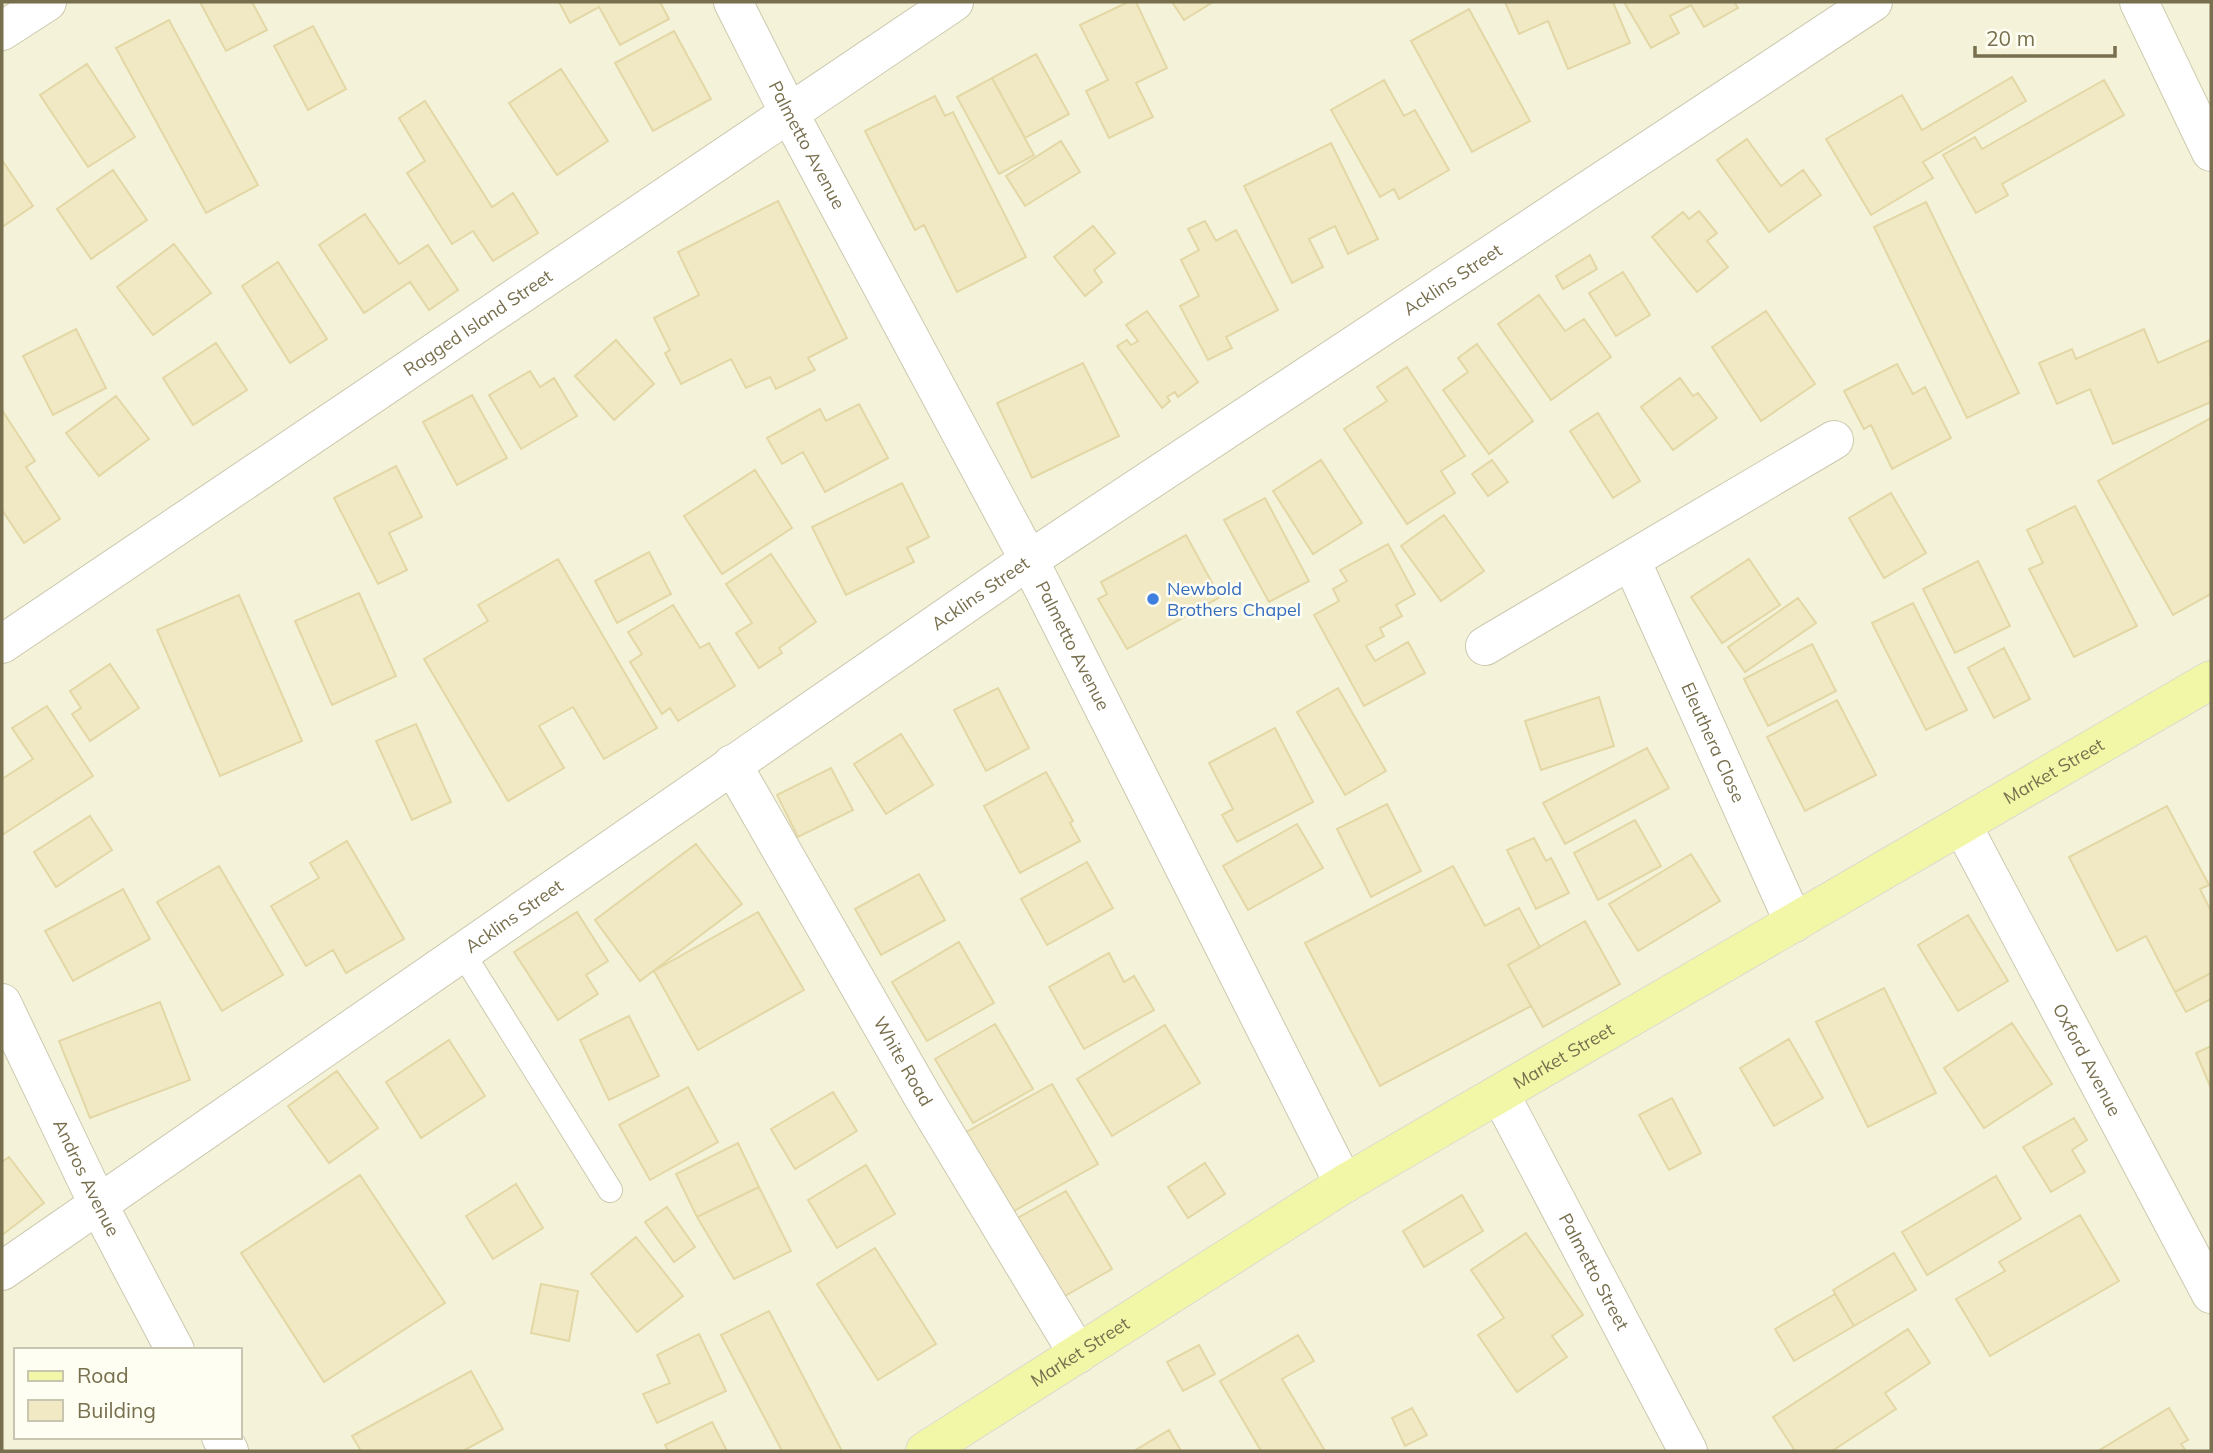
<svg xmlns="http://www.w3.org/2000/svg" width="2213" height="1453" viewBox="0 0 2213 1453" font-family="Mulish,sans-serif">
<rect width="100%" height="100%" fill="#fbfceb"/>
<path fill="#f4f3da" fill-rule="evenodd" d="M2,2H2211V1451H2ZM16,1350H240V1437H16Z"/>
<path fill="#f1e9c4" stroke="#e3d7a5" stroke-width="2" d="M200,2H252L267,30L226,51Z
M559,2H660L669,19L620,45L599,7L570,23Z
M1128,2H1136L1167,68L1136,83L1153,117L1109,138L1086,91L1108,80L1080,25Z
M1172,2H1213L1184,20Z
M1505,2H1613L1630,43L1568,69L1548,21L1519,34Z
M1624,2H1734L1738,8L1704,27L1691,5L1670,16L1679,33L1651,48Z
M1469,9L1530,121L1472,152L1411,41Z
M169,20L258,185L206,213L116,48Z
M313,26L346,89L308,110L274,46Z
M674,31L711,99L653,131L615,63Z
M1036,54L1069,114L1025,138L992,78Z
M87,64L135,137L88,167L40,95Z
M561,69L608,141L557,175L509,103Z
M2012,77L2026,101L1923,162L1933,178L1871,215L1826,139L1902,95L1922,130Z
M992,78L1034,155L999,174L957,97Z
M1384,80L1404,116L1415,110L1449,170L1399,199L1394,189L1380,197L1331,110Z
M2104,80L2124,115L2002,184L2008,195L1976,213L1943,155L1975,137L1982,149Z
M935,96L945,116L953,112L1026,257L957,292L924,225L915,230L865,131Z
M425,101L492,207L513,193L538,233L493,261L473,231L452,244L407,173L425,161L399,118Z
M1747,139L1781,186L1803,170L1821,195L1769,232L1717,160Z
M1061,141L1080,172L1025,206L1006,176Z
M1331,143L1378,239L1348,254L1335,226L1309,239L1323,267L1292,283L1244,186Z
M2,160L33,206L2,227Z
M113,170L147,220L91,259L57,209Z
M778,201L847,338L808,358L815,370L776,389L770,377L746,388L731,359L681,384L665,353L670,350L654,318L699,295L678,252Z
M1926,202L2019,393L1967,418L1874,227Z
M1699,211L1717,233L1707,241L1728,267L1697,292L1652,237L1683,212L1689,219Z
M365,214L399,264L428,245L458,290L429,310L410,282L364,313L319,245Z
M1205,221L1216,241L1236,230L1278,310L1226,337L1232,348L1208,360L1180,306L1199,296L1181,260L1199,250L1188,229Z
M1093,226L1115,253L1094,270L1102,282L1085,296L1054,257Z
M174,244L211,293L153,335L117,287Z
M1590,255L1597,269L1563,289L1556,276Z
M278,262L327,339L290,363L242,286Z
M1623,272L1650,315L1616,336L1589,293Z
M1539,295L1565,331L1584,319L1611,357L1551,400L1498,324Z
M1147,311L1198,382L1178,397L1175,392L1167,397L1170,401L1162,408L1117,346L1127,340L1131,345L1138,341L1126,325Z
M1766,311L1815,384L1761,421L1712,347Z
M76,329L106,388L53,415L23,356Z
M2144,329L2158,363L2210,340L2211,402L2113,444L2090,389L2057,404L2039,363L2072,349L2076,359Z
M616,340L654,384L614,420L575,376Z
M216,343L247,390L193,425L163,378Z
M1477,344L1533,421L1489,454L1443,390L1468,372L1458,358Z
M1083,363L1119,436L1032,478L997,403Z
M1897,364L1913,394L1925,387L1951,438L1892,469L1871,425L1864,429L1844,391Z
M1407,367L1465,456L1441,471L1455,493L1407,524L1344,429L1387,401L1377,387Z
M530,371L540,387L554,378L577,416L521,449L489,395Z
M1680,378L1693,396L1698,393L1717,418L1673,450L1641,407Z
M472,395L507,458L457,485L423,422Z
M116,396L149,439L99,476L66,433Z
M859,404L888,458L825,492L803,452L782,464L767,438L820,409L826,421Z
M2,410L35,461L26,467L60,519L24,543L2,510Z
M1598,413L1640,481L1613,498L1570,431Z
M2211,418V594L2173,615L2098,481Z
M1321,460L1362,523L1313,554L1273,491Z
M1492,460L1508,482L1488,496L1472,474Z
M396,466L422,517L389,533L407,570L378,584L334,498Z
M755,470L792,528L722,574L684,516Z
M902,483L929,537L907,548L914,562L846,595L812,527Z
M1891,493L1926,553L1884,578L1849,518Z
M1265,498L1309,581L1269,602L1224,520Z
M2075,506L2137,626L2074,657L2029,569L2043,563L2027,530Z
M1444,515L1484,571L1441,601L1401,546Z
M1186,535L1220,597L1127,649L1098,599L1107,594L1101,582Z
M1388,544L1415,594L1396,605L1402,616L1380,628L1384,636L1366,646L1375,661L1408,642L1425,673L1364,706L1314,615L1339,601L1333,589L1347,581L1340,570Z
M649,552L671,594L617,623L595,581Z
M771,554L816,622L779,648L782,653L759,668L736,633L752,623L726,584Z
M558,559L657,728L604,759L573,707L539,726L564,768L508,801L424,659L488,621L478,605Z
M1749,559L1780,605L1722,643L1691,597Z
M1978,561L2010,626L1955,653L1923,589Z
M359,593L396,676L332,705L295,621Z
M239,595L302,741L220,776L157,630Z
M1798,598L1816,623L1745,672L1728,647Z
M1913,603L1967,710L1926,730L1872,623Z
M673,605L700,648L709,643L735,686L678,721L670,708L662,714L630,662L642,654L628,632Z
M1812,644L1836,691L1768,726L1744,679Z
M2004,648L2030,699L1994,718L1968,668Z
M110,664L139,708L90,741L72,714L81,708L70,691Z
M998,688L1029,748L986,771L954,710Z
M1338,688L1386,771L1345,795L1297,712Z
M1599,697L1614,746L1541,770L1525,721Z
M1837,700L1876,775L1805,811L1767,737Z
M47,706L93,776L2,835V779L33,759L12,728Z
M416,724L451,802L412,820L376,741Z
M1275,728L1313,802L1237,842L1222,815L1233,809L1209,763Z
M901,734L933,785L886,814L854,764Z
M1647,748L1669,788L1565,844L1543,803Z
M831,768L853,810L798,837L777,795Z
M1046,772L1073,821L1070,823L1080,841L1020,873L984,806Z
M1387,804L1421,871L1371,897L1337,829Z
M2167,806L2209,885L2200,889L2211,911V973L2175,992L2146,936L2117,951L2069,857Z
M90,816L112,850L56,887L34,852Z
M1635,820L1661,866L1598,900L1574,853Z
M1297,824L1323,868L1248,910L1223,866Z
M1534,838L1546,861L1551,858L1569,893L1536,909L1507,850Z
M347,841L404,939L346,973L333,950L306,966L271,906L319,878L310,863Z
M696,844L742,904L640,981L595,920Z
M1691,854L1720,901L1638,951L1609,904Z
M1087,862L1113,908L1047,945L1021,899Z
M219,866L283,975L222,1011L157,902Z
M1453,866L1485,926L1519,908L1540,947L1508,965L1531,1006L1380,1086L1305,943Z
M919,874L945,920L881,955L855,909Z
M123,889L150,939L73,981L45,931Z
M577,912L608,961L586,975L598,994L558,1020L514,952Z
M758,912L804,990L698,1050L654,971Z
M1968,915L2008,981L1958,1011L1918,945Z
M1585,921L1620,984L1543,1027L1508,965Z
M959,942L994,1003L927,1041L892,982Z
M1109,953L1124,982L1134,976L1154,1010L1084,1049L1049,987Z
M2211,973V999L2186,1012L2175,992Z
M1884,988L1936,1093L1868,1127L1816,1022Z
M160,1002L190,1080L90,1118L59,1041Z
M629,1016L659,1076L609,1100L580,1040Z
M2012,1023L2052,1084L1984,1128L1944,1068Z
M995,1024L1033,1089L973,1123L935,1059Z
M1165,1025L1200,1083L1112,1136L1077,1079Z
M1789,1039L1823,1098L1774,1126L1740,1068Z
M449,1040L485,1096L421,1138L386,1082Z
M2211,1046V1088L2196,1053Z
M337,1071L378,1128L329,1163L288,1106Z
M1052,1084L1098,1164L1007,1215L961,1135Z
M688,1087L718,1142L650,1180L619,1125Z
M833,1092L857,1131L795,1169L771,1129Z
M1672,1098L1701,1153L1669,1170L1639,1115Z
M2074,1118L2087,1140L2072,1150L2085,1172L2051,1192L2023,1147Z
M738,1143L759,1187L697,1217L676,1174Z
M9,1157L44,1203L2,1235V1162Z
M1205,1163L1225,1194L1188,1218L1168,1187Z
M866,1165L895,1214L837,1248L808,1200Z
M360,1175L445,1303L324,1382L241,1253Z
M1996,1176L2021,1219L1927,1275L1902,1232Z
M516,1184L543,1228L493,1259L466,1216Z
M759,1187L791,1251L734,1279L697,1217Z
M1066,1191L1112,1269L1058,1300L1012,1221Z
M1462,1195L1483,1231L1424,1267L1403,1231Z
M667,1207L695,1247L674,1262L645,1222Z
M2080,1215L2119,1281L1990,1356L1956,1299L2005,1271L1999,1262Z
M1526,1233L1583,1315L1552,1336L1567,1357L1517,1392L1478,1335L1504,1318L1471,1270Z
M636,1237L683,1296L637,1332L591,1274Z
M875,1248L936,1344L878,1380L817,1284Z
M1894,1253L1916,1290L1854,1326L1833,1290Z
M541,1284L578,1291L569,1341L531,1333Z
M1835,1294L1854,1326L1794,1361L1775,1329Z
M769,1311L842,1451H782L721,1335Z
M1908,1329L1930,1363L1885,1393L1896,1409L1832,1451H1795L1773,1417Z
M699,1334L726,1391L657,1423L643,1394L670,1383L657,1355Z
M1298,1335L1314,1361L1282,1379L1325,1451H1261L1220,1381Z
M1199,1345L1215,1374L1183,1391L1167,1362Z
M471,1371L503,1429L463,1451H361L352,1436Z
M1412,1408L1427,1435L1405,1446L1392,1418Z
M2169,1408L2188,1440L2181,1444L2186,1451H2098Z
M712,1422L727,1451H668L665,1445Z
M1169,1430L1181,1451H1134Z"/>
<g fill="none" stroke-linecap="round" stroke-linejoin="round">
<defs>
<path id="lane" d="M462,952L610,1190"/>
<g id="street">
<path id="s1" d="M733,2L789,113L1029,560L1344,1184"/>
<path d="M2,31L47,2"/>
<path id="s2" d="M1631,560L1794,923"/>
<path id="s3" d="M2,644L954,2"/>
<path d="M1485,646L1834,440"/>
<path id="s4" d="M732,764L923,1097L1078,1354"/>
<path id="s5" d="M1962,825L2211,1294"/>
<path id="s6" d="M2,1003L98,1204L175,1350"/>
<path id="s7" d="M1500,1094L1688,1451"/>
<path id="s8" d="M2,1271L1029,560L1873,2"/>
<path d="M221,1437L229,1451"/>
</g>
<path id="secondary" d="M2139,2L2211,152"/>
<g id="primary">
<path id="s9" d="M925,1451L1344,1184L2211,680"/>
</g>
</defs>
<use href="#lane" stroke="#ccc8ae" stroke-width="26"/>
<use href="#street" stroke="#ccc8ae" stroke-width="40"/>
<use href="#secondary" stroke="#cfcbac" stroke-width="40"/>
<use href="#primary" stroke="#dcdad1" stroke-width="40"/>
<use href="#lane" stroke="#fff" stroke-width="24"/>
<use href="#street" stroke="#fff" stroke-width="38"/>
<use href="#secondary" stroke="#fff" stroke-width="38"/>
<use href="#primary" stroke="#f2f7a7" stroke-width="38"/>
</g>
<circle fill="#3f7fe0" stroke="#fefef2" stroke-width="2.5" cx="1153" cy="599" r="7"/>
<g text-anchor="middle" stroke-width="5" stroke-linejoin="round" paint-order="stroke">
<g font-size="18" fill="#776f4e" stroke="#fefef2">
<text dy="6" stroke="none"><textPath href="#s1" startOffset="161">Palmetto Avenue</textPath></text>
<text dy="6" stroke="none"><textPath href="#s8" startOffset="1757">Acklins Street</textPath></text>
<text dy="6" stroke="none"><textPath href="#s3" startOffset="574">Ragged Island Street</textPath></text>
<text dy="6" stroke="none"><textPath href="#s8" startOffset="1190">Acklins Street</textPath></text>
<text dy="6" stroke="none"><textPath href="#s1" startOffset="728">Palmetto Avenue</textPath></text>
<text dy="6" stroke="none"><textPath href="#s2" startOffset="200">Eleuthera Close</textPath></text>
<text dy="6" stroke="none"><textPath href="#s9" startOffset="1318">Market Street</textPath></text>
<text dy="6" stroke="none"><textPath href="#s8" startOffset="623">Acklins Street</textPath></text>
<text dy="6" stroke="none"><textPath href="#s9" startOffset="751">Market Street</textPath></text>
<text dy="6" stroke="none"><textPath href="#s5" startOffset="266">Oxford Avenue</textPath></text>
<text dy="6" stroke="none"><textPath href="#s4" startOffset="343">White Road</textPath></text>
<text dy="6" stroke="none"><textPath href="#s6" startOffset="194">Andros Avenue</textPath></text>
<text dy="6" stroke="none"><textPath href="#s7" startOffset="201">Palmetto Street</textPath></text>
<text dy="6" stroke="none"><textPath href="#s9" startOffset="184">Market Street</textPath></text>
</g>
<g font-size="18" fill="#366cbe" stroke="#fefef2" text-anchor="start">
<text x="1167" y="595">Newbold<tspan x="1167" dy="21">Brothers Chapel</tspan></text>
</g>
</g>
<rect width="2213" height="1453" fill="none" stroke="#776f4e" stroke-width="7"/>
<rect x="14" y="1348" width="228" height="91" fill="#fefef2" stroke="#c8c5b0" stroke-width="2"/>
<rect x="28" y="1371" width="35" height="10" fill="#f2f7a7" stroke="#c8c5b0" stroke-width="2"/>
<text x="77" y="1383" font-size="21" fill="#776f4e">Road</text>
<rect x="28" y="1400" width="35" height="21" fill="#f1e9c4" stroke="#c8c5b0" stroke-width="2"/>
<text x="77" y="1418" font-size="21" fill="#776f4e">Building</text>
<path d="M1975 46v10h140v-10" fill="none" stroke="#776f4e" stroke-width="3.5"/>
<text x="1986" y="46" font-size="21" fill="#776f4e" stroke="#fefef2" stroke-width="5" paint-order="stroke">20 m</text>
</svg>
